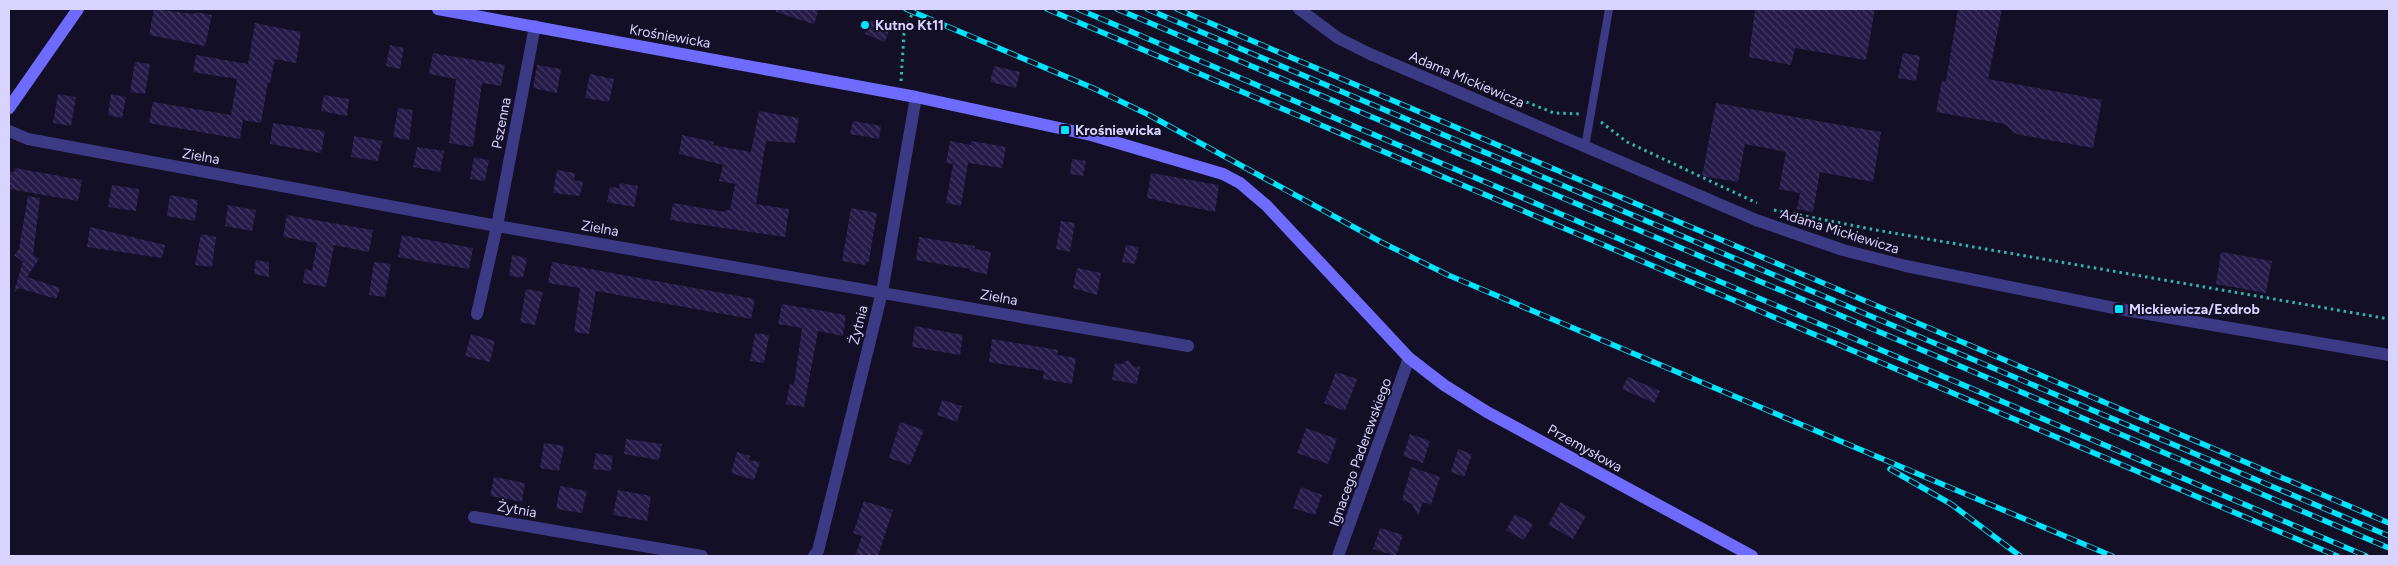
<svg xmlns="http://www.w3.org/2000/svg" width="2398" height="565" viewBox="0 0 2398 565" font-family="Figtree,sans-serif">
<defs>
<pattern id="building-back-hatch" width="6" height="6" patternUnits="userSpaceOnUse" patternTransform="scale(1.25)"><rect width="6" height="6" fill="#241b47"/><path d="M-1 5l2 2M0 0l6 6M5-1l2 2" fill="none" stroke="#433b63"/></pattern>
</defs>
<rect width="100%" height="100%" fill="#130f26"/>
<path fill="url(#building-back-hatch)" d="M154,9L194,14L195,12L212,15L205,46L149,35Z
M776,9H819L814,24L776,12Z
M1755,9H1875L1866,60L1795,48L1791,65L1749,57Z
M1958,9H2002L1988,79L2102,100L2093,148L2016,134L2005,124L1936,112L1942,81H1946Z
M870,20L890,27L885,42L865,34Z
M255,23L301,32L296,63L275,59L270,83L268,82L261,123L243,120L240,139L149,123L153,102L231,115L237,79L193,72L196,55L248,64Z
M390,45L404,48L400,69L386,66Z
M433,53L505,65L501,86L482,83L473,147L449,143L456,79L429,74Z
M1903,53L1920,56L1916,81L1898,78Z
M135,62L150,64L145,94L130,92Z
M537,65L561,69L557,93L533,88Z
M994,66L1020,72L1016,88L990,82Z
M590,74L614,79L609,102L585,98Z
M58,94L76,97L71,126L53,123Z
M111,94L126,97L122,118L108,115Z
M324,95L349,99L347,116L321,111Z
M1716,103L1881,132L1873,182L1820,172L1813,212L1797,209L1800,193L1779,189L1786,152L1745,144L1738,182L1702,176Z
M398,108L413,110L409,140L393,137Z
M759,111L799,118L795,143L766,141L756,204L789,209L785,237L670,220L673,203L725,212L726,210H730L735,184L719,181L723,165L679,154L682,135L714,142L713,145L751,152Z
M853,121L881,126L879,139L850,134Z
M273,123L325,131L321,153L270,144Z
M354,136L382,141L378,161L351,157Z
M950,141L971,145V141L1006,147L1002,168L968,163L961,206L946,203L953,164L946,163Z
M417,147L444,151L440,172L413,167Z
M474,157L489,160L485,181L470,179Z
M1072,159L1086,161L1083,176L1070,174Z
M15,168L82,180L78,201L9,189V171L14,172Z
M557,170L575,173L574,180L583,182L580,196L553,193Z
M1151,173L1219,185L1215,212L1147,198Z
M620,183L638,186L634,207L607,202L610,187L619,188Z
M112,185L139,189L136,211L108,207Z
M170,195L198,200L195,221L167,216Z
M28,196L40,198L33,255L39,259L27,277L60,288L56,299L19,288L16,292L14,291L23,262L14,255L19,249Z
M228,205L256,210L252,231L225,226Z
M851,208L877,213L869,261L864,265L842,261Z
M287,215L373,230L369,252L334,245L326,287L303,283L305,269L312,271L317,243L283,237Z
M1061,221L1075,223L1070,252L1056,249Z
M90,227L165,245L162,258L87,247Z
M201,234L216,237L212,267L195,265Z
M402,235L473,248L469,269L398,257Z
M919,237L975,246V249L991,252L987,274L970,271V269L916,260Z
M1126,245L1139,247L1135,264L1122,262Z
M2221,252L2272,261L2266,293L2216,284Z
M512,255L527,258L523,278L509,276Z
M256,260L269,262V277L254,274Z
M374,262L391,264L385,297L369,295Z
M552,262L755,299L751,319L596,291L589,334L574,332L580,288L548,283Z
M1077,268L1101,273L1097,295L1073,288Z
M526,289L543,292L535,325L520,322Z
M782,304L846,315L843,336L818,331L804,407L786,404L790,384L794,385L802,328L778,324Z
M915,326L963,335L960,355L912,347Z
M755,333L769,335L764,363L750,361Z
M471,334L495,341L490,362L465,356Z
M992,339L1058,350L1057,355L1076,358L1072,384L1043,379L1044,371L989,362Z
M1128,360L1133,366L1140,367L1137,384L1112,380L1115,363L1122,364Z
M1336,372L1357,379L1345,411L1324,403Z
M1628,377L1660,391L1654,403L1622,389Z
M942,400L962,406L957,422L937,415Z
M900,422L924,430L910,465L889,458Z
M1306,428L1337,439L1328,464L1297,453Z
M1410,434L1430,441L1423,463L1403,456Z
M626,439L662,444L659,460L624,454Z
M544,443L564,446L559,471L540,468Z
M1458,449L1472,454L1464,477L1451,472Z
M737,452L750,456L749,460L760,462L754,480L731,473Z
M596,453L613,456L611,471L593,469Z
M1411,467L1440,477L1431,505L1423,502L1418,516L1412,504L1402,500Z
M494,477L525,483L522,502L490,496Z
M560,486L587,491L582,513L556,509Z
M1301,487L1322,495L1315,515L1293,508Z
M618,490L651,496L647,521L613,515Z
M864,501L893,510L878,556H855L862,536L853,533Z
M1561,502L1586,516L1573,539L1548,525Z
M1515,514L1533,524L1524,540L1506,530Z
M1380,528L1403,535L1396,556L1373,549Z"/>
<g fill="none" stroke-linecap="round" stroke-linejoin="round">
<path stroke="#2fb8b0" stroke-width="3" stroke-dasharray="2.5 4" stroke-linecap="butt" d="M1466,78L1554,113L1580,114
M901,81L904,34L914,9
M1601,122L1627,142L1757,203
M1774,210L1876,230L2389,319"/>
<path stroke="#3d3a85" stroke-width="8" d="M1585,147L1609,9"/>
<path stroke="#3d3a85" stroke-width="12" d="M1299,9L1338,38L1370,54L1756,220L1843,250L1906,266L2119,309L2389,355
M9,131L28,139L497,226L1188,346
M477,314L497,226L535,26
M474,517L702,556
M814,556L818,551L882,292L916,97
M1338,556L1409,358"/>
<path stroke="#6f6bff" stroke-width="12" d="M438,9L916,97L1091,135L1223,174L1240,183L1267,206L1409,358L1444,385L1487,412L1752,556
M9,108L78,9"/>
<defs>
<path id="rail" d="M906,9L1093,88L1149,115L1381,242L1448,275L2112,556
M1047,9L2337,556
M1078,9L2366,556
M1117,9L2389,548
M1147,9L2389,536
M1177,9L2389,523
M1890,469L1951,504L2020,556"/>
</defs>
<use href="#rail" stroke="#00e5ff" stroke-width="5.5"/>
<use href="#rail" stroke="#130f26" stroke-width="4" stroke-dasharray="11" stroke-linecap="butt"/>
</g>
<g fill="#00e5ff" stroke="#130f26" stroke-width="2">
<circle cx="865" cy="25" r="5"/>
<rect x="1060" y="125" width="10" height="10" rx="2.5"/>
<rect x="2114" y="304" width="10" height="10" rx="2.5"/>
</g>
<g text-anchor="middle" stroke-width="4" stroke-linejoin="round" paint-order="stroke">
<g font-size="14" font-weight="bold" fill="#d9d4ff" stroke="#130f26" text-anchor="start">
<text x="875" y="30">Kutno Kt11</text>
<text x="1075" y="135">Krośniewicka</text>
<text x="2129" y="314">Mickiewicza/Exdrob</text>
</g>
<g font-size="14" fill="#d9d4ff" stroke="#130f26">
<text transform="translate(670 36) rotate(10)" y="5">Krośniewicka</text>
<text transform="translate(1467 79) rotate(23)" y="5">Adama Mickiewicza</text>
<text transform="translate(501 123) rotate(-79)" y="5">Pszenna</text>
<text transform="translate(201 156) rotate(10)" y="5">Zielna</text>
<text transform="translate(600 228) rotate(10)" y="5">Zielna</text>
<text transform="translate(1840 231) rotate(17)" y="5">Adama Mickiewicza</text>
<text transform="translate(999 297) rotate(10)" y="5">Zielna</text>
<text transform="translate(858 325) rotate(-76)" y="5">Żytnia</text>
<text transform="translate(1585 448) rotate(29)" y="5">Przemysłowa</text>
<text transform="translate(1360 452) rotate(-70)" y="5">Ignacego Paderewskiego</text>
<text transform="translate(517 509) rotate(10)" y="5">Żytnia</text>
</g>
</g>
<rect width="2398" height="565" fill="none" stroke="#d9d4ff" stroke-width="20"/>
</svg>
